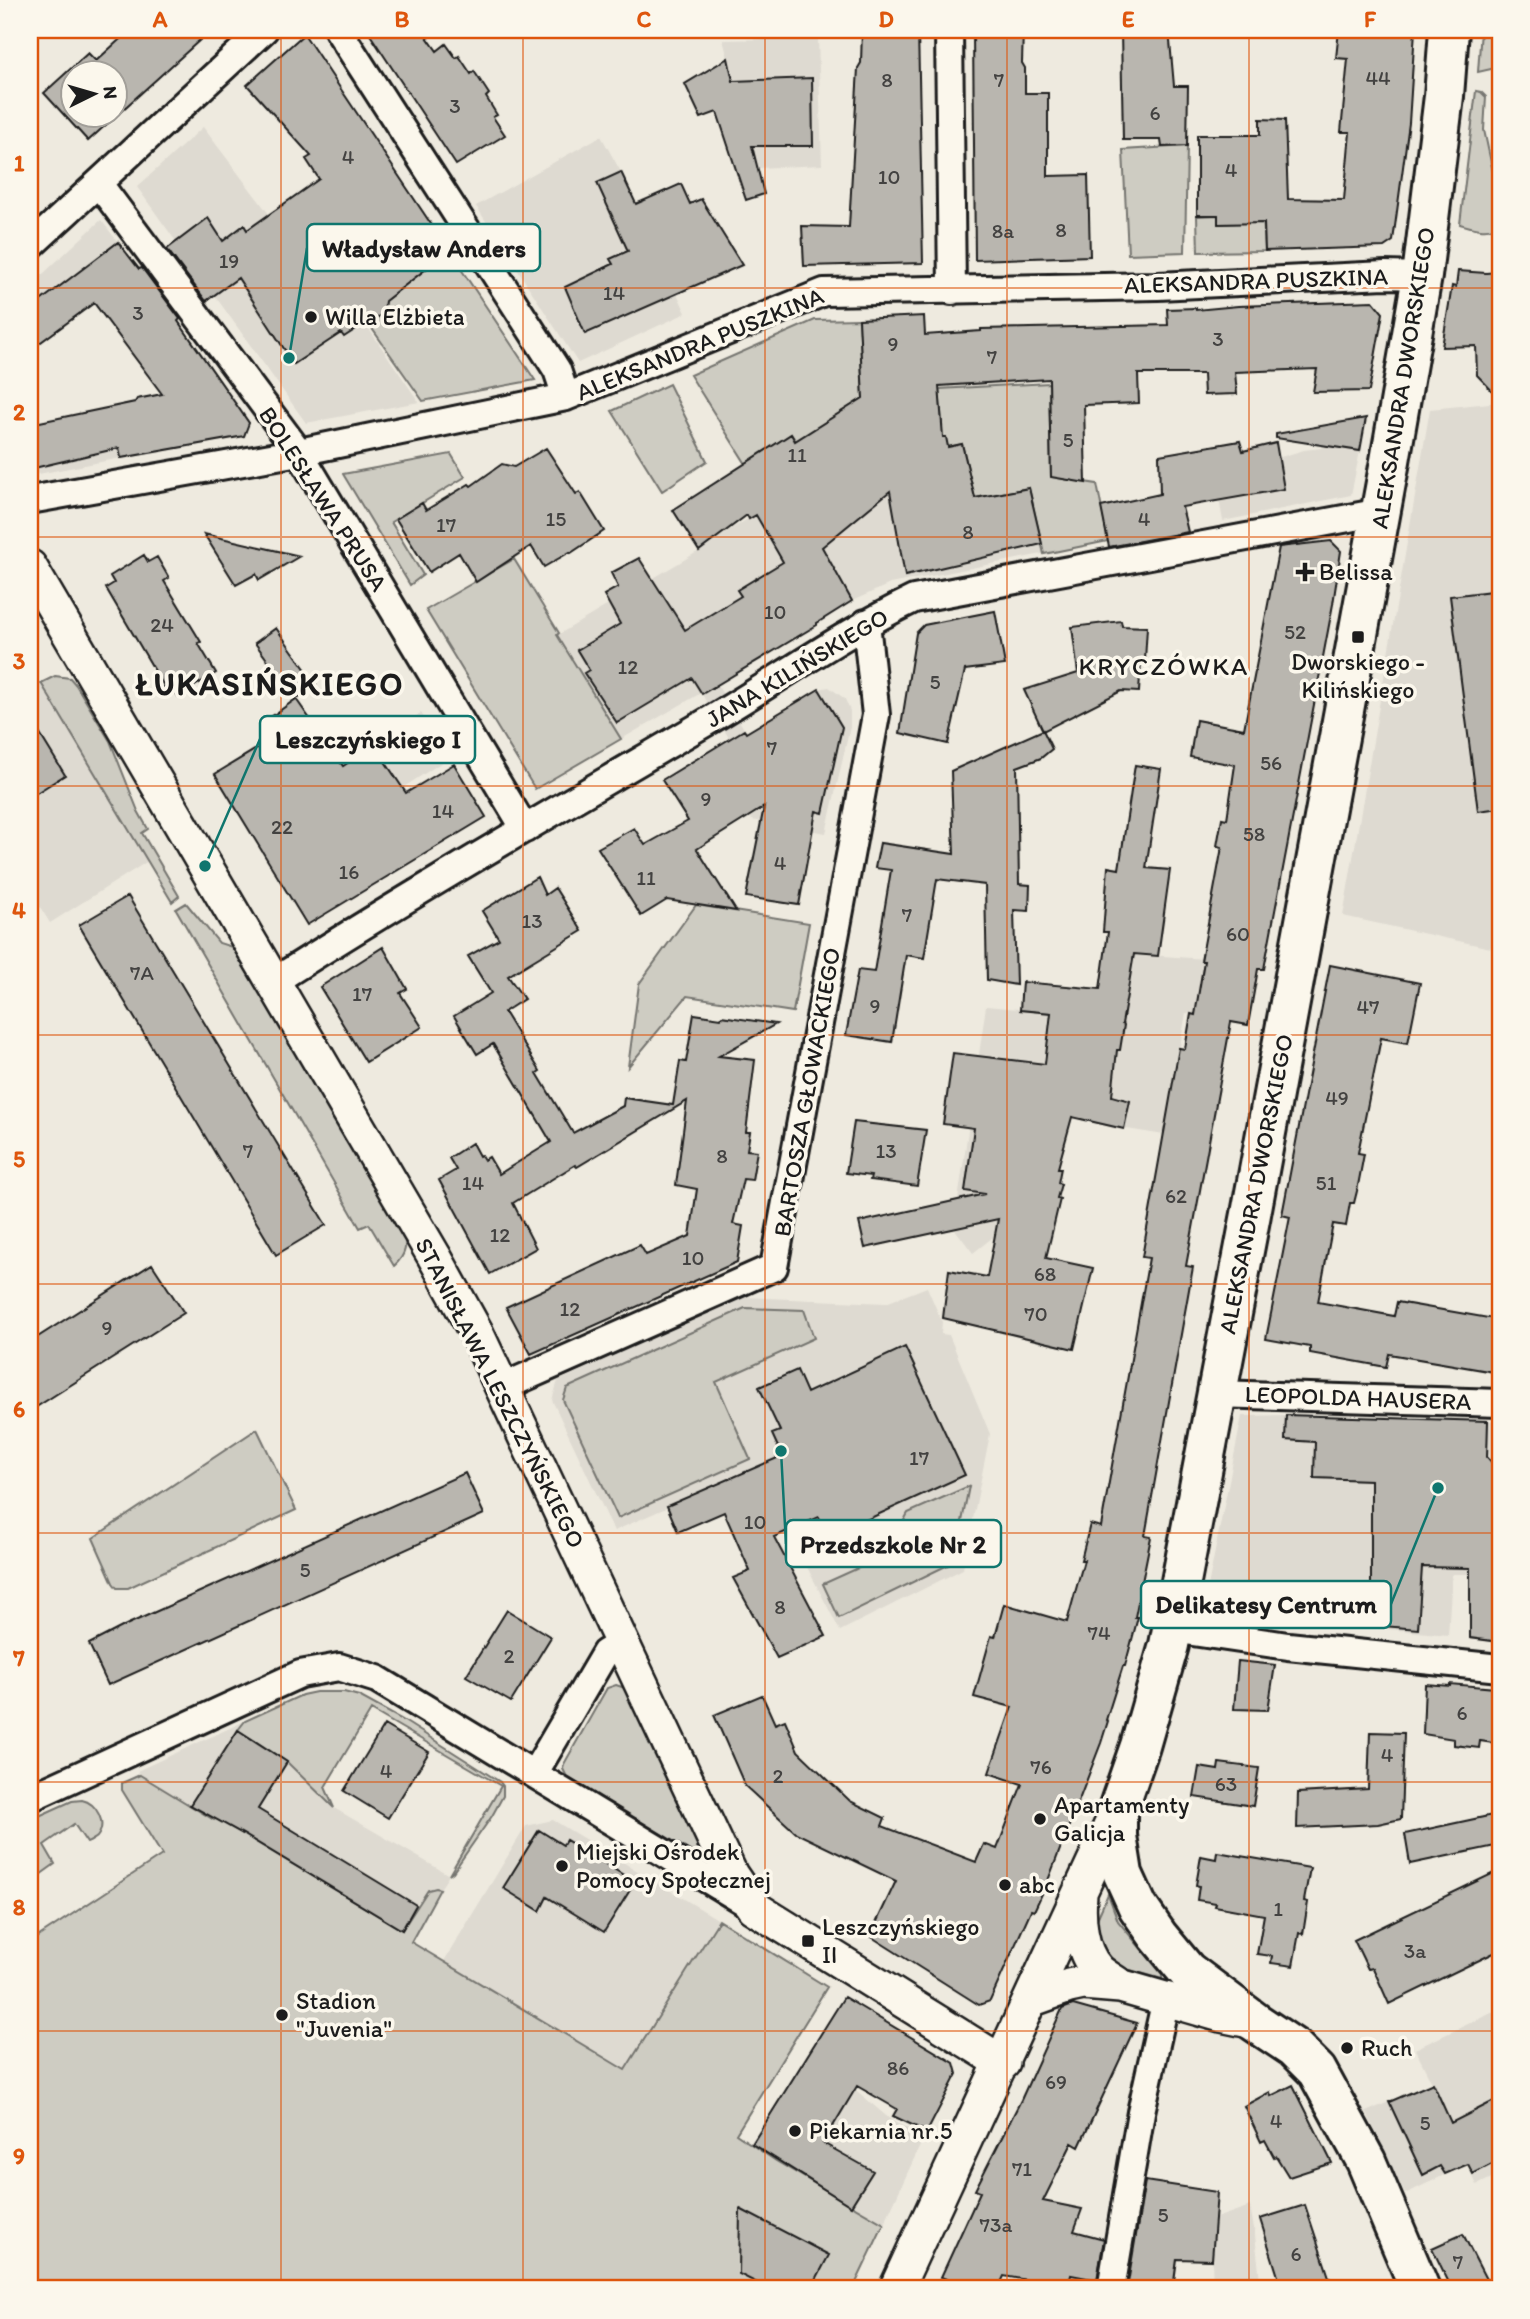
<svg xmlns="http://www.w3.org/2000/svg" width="1530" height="2319" viewBox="0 0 1530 2319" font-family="Itim,sans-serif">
<rect width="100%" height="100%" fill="#eeeadf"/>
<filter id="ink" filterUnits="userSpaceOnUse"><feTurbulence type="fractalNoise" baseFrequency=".0143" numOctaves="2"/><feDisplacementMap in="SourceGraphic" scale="14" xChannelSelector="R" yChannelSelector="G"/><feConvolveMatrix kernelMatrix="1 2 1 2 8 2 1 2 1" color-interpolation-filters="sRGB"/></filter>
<g filter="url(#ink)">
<path fill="#dedad1" d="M818,38L822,165L758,168L723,40Z
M203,127L269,214L247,230L303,233L419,402L306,423L137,187Z
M601,136L621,172L686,313L578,363L476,206Z
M101,220L139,269L44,340L30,330V286Z
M1500,402V950L1343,916L1430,409Z
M111,407L121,458L33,475L30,458V439L55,433L53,419Z
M883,411L1051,477L1097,484L1108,541L890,584L852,601L817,625L716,683L746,732L819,689L829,687L845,699L850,711V727L826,833L752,820L711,754L731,741L701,693L535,789L472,686L699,551L731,529L773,504Z
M1331,447L1360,451L1351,495L1223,521L1215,477L1304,450Z
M41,683L148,861L50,923L30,891V690Z
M421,713L450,757L367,811L338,769Z
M1134,954L1205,959L1195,1015L1186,1013L1164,1135L1121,1128L1064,1107L1056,1215L1029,1209L973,1253L954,1228L986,1006L1123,1019Z
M927,1287L942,1322L941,1334L949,1335L990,1434L963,1569L840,1631L756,1468L614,1531L552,1400L558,1381L744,1297L886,1303Z
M1286,1415L1500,1421V1577L1498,1574H1452L1448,1635L1203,1611L1242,1416Z
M245,1721L239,1730L287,1762L334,1808L449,1875L440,1889L436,1888L428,1890L416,1905L402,1930L217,1818L215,1820L140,1775L137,1771Z
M553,1820L719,1920L625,2070L444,1961L526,1826Z
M1500,2009V2174L1477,2185L1467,2164L1405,2194L1366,2112L1432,2083L1415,2049Z
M802,2062L812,2069H823L857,2091L892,2121L924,2137L884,2224L752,2144Z
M1250,2206L1255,2235L1261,2289H1211L1213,2288L1212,2260L1216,2218Z"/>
<path fill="#ceccc2" stroke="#75746f" stroke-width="2" d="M1481,30H1500V67L1478,72Z
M1476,91L1481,92L1486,97L1484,130L1500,204V225C1487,233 1474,228 1460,224Z
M1187,146L1185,252L1128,254L1123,150Z
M1263,213L1265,251L1198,252L1197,216L1218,215L1219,224L1242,223Z
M449,251L535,380L423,401L366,320L375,319L383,314L385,301Z
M859,319L863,398L796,441L791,434L746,464L690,375L815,320Z
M1049,383L1051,477L1097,484L1108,541L1044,554L1029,488L975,498L962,444L948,447L936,438L942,422L939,389Z
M669,384L707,461L662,491L612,411Z
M451,454L465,477L391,522L423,575L410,585L343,474Z
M514,559L559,633L557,635L621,739L535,789L426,610Z
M55,676L70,678L76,685L110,741L138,811L148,829L142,833L179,896L172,902L41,683Z
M186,903L219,943L232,947L402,1230C408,1245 406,1255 394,1266L369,1224L360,1228L176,909Z
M696,905L809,923L793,1012L687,996L628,1067L639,984Z
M745,1308L804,1310L814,1338L716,1382L750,1459L618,1518L563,1400L567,1388Z
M257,1429L296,1510L128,1588H117L113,1583L93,1538Z
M969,1486L954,1562L839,1618L823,1584L885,1556L908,1513Z
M616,1685L625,1688L697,1843V1850L692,1853L567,1777L563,1769L564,1764L607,1688Z
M316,1692H344L359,1696L401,1719L500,1782L503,1786V1796L492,1816L453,1872L449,1875L501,1786L371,1710L325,1787L334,1808L287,1762L238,1730L245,1721L302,1695Z
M140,1775L214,1820L216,1818L402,1930L428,1890L436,1888L440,1889L411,1942L625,2070L719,1920L827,1987L736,2134L776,2161L884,2224L853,2289H30V1942L162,1855L122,1790V1783Z
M82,1800C96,1803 108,1823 97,1837C96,1838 88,1843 87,1843L74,1824L44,1845L55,1864L30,1882V1857L34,1843L30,1841V1820L72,1801Z
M1108,1894L1118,1921L1162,1974V1979L1116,1966L1101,1949L1096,1932L1097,1919Z"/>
<path fill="#b9b6af" stroke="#1c1c1c" stroke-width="2" fill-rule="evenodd" d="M130,30H211L88,141L44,93L88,53L96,61ZM74,74H116V116H74Z
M367,30H422L437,51L446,44L456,58L459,56L471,74L474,71L489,94L486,97L497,115L493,117L505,135L456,165Z
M862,30H918L923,263L804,266L802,226L849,227L858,68L861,63Z
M973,30H1023L1022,63L1025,68V93H1048V176L1088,175L1090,256L975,260Z
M1121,30H1169L1174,86H1188L1187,146L1162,147L1161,140H1123Z
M1339,30H1415L1409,123L1393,241L1384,247L1265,251L1264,223L1218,224V215H1197V135H1260V119L1285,120L1288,199L1344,200L1350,132H1341L1348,59L1336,58Z
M304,34L449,251L385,301L383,313L375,319L370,320L344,337L341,333L294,364L238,278L206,301L167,249L208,218L223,241L244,225L247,230L319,179L306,159L311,156L247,85Z
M728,58L733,81L812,78L813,146H752L764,194L746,200L717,112L701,118L685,84Z
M621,172L636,204L681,184L690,204L701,199L742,265L585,334L565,287L613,264L610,259L628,251L597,183Z
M118,242L139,269L142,268L180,319L178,321L249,423L244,436L121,458L119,448L30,469V424L135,402L137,399L162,394L94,303L30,350V309Z
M1458,271L1486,273L1498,272L1500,286V399L1477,375L1476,346L1442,347L1452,286L1456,287Z
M1373,301L1383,313L1369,391L1313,392L1317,369L1235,372L1237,394L1204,395L1203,374H1138L1139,403L1084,405L1086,483L1051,477L1049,379L939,386L943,437H946L948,447L962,444L975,498L1029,488L1042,544L905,576L890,491L822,547L852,601L817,623V625L702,694L692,678L617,723L584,673L589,670L577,650L620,624L604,595L618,587L611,573L639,558L685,630L741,596L737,590L783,562L756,515L749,519L747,515L699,551L673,510L791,434L795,441L863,398L859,319L924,316L925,335L981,331V329L1168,325L1167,309L1196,308V310L1238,306Z
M1366,418L1360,451L1276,438V434Z
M1240,441L1243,451L1276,443L1284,489L1182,507L1188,532L1109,547L1101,507L1160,494L1159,455Z
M546,448L576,494L580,492L604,531L571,553L570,552L544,567L531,546L476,582L459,553L429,572L396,519L422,503L426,510L469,484L471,486L502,464L514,467Z
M204,534L265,548L300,556L259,580L256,574L236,585Z
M1331,541L1341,551L1333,604L1264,969H1258L1248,1025L1231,1022L1186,1266L1193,1267L1145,1536L1151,1537L1135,1617H1138L1125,1666H1123L1106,1720L1108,1721L1101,1743L1047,1883L1034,1911L1031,1910L990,2001L979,2005L870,1936L896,1881L796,1833L745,1786L714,1715L762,1695L775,1724L785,1720L798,1751L850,1801L885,1818L882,1826L976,1862L984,1844L997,1849L1022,1784L989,1773L1012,1707L974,1697L991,1636L995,1637L1004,1604L1067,1622L1084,1560H1081L1090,1524L1101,1527L1149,1258L1142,1257L1179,1048L1185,1049L1191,1014L1195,1015L1204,961H1201L1222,847L1217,846L1222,818L1227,819L1235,765L1190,757L1196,720L1244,729L1279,547Z
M144,555L148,562L157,557L169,578L164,581L201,642L198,643L216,673L178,696L171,684L165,688L106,588L114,583L110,576Z
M1500,590V808L1478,811L1450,596Z
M995,611L1005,665L965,670L948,744L900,733L916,633L924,625Z
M1121,621L1122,626L1147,627L1145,660L1141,659L1139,692L1121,691L1043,731L1024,690L1078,673L1072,627Z
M276,628L316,684L296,699L255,643Z
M819,689L842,727L823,813L816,811L799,905L746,897L764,807L697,849L736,911L667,900L641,916L598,848L634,828L645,845L688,821L662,780L744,730L746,733Z
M296,699L343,766L374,745L406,793L454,764L486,817L307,925L215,774L276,737L264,722Z
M30,718L65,775L30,797Z
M1043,730L1052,749L1041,758L1017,767L1019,884L1030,885L1029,911L1014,910L1016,985L987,980L985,885L937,879L924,958L906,955L892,1042L846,1035L858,970L874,972L891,870L875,868L880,843L954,854L951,771Z
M1135,765L1161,769L1146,868L1170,870L1158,956L1134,954L1122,1024L1124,1025L1120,1050H1117L1112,1096L1130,1101L1124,1129L1072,1117L1058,1168H1061L1058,1183L1061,1184L1057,1198L1060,1199L1046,1258L1093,1268L1074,1349L943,1318L949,1270L987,1277L998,1219L865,1248L859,1222L985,1194L965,1191L974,1128L943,1124L953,1053L1045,1064L1051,1013L1020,1010L1022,982L1100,989L1108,932H1103L1108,867L1119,869Z
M537,877L545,895L555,888L582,931L508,976L524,999L504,1012L540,1071L537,1073L573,1133L623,1106L624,1098L673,1105L680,1061L686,1062L694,1014L721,1018L722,1016L776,1024L719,1056L755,1060L746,1132H750L747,1150L757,1151L752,1180L743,1179L733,1224L743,1226L737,1262L531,1354L506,1307L640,1245L646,1255L690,1236L697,1189L676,1185L687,1101L577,1167L575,1165L513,1203L536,1248L490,1274L439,1180L456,1170L449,1158L472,1143L479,1156L481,1155L484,1160L489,1157L499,1174L551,1142L493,1044L477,1054L454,1016L491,993L468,956L499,939L482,911Z
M128,896L326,1225L276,1255L79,925Z
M383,947L407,989L400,993L422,1027L366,1062L320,987Z
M1330,965L1420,983L1408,1043L1381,1038L1358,1153L1364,1154L1357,1191L1354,1203H1350L1346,1226L1333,1224L1318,1302L1394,1316L1397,1302L1500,1320V1373L1389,1354L1386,1367L1310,1353V1347L1266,1339L1290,1217L1282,1215Z
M854,1122L926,1130L917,1186L870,1180L871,1176L846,1173Z
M152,1264L184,1313L30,1411V1342Z
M905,1347L965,1475L866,1520L877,1546L840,1563L819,1517L774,1537L826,1636L777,1658L733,1578L750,1571L724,1512L678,1532L667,1506L782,1456L772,1434L780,1431L759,1387L797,1370L807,1393Z
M1286,1415L1488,1421L1487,1457L1500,1472V1642L1470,1638V1568L1422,1567L1418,1629L1289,1618L1293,1580L1371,1587V1480L1314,1478L1315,1442L1285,1440Z
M465,1473L484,1514L108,1685L89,1644L126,1625Z
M507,1610L551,1637L511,1702L466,1676Z
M1238,1661L1275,1665L1268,1710L1234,1709Z
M1425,1684L1450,1686V1684L1495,1688L1494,1691H1500V1744L1480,1741L1479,1748L1454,1745V1739L1423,1734Z
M384,1725L429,1752L388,1818L344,1791Z
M238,1730L287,1762L258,1809L416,1905L402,1930L243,1834L190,1805Z
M1370,1732L1404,1733L1401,1819L1378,1824L1297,1828L1298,1793L1368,1789Z
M1219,1763L1259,1768L1253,1806L1194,1797L1199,1767L1218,1770Z
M1493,1815L1500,1845L1410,1864L1405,1834Z
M539,1830L563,1845L566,1840L635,1882L604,1932L547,1897L540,1911L503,1888Z
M1217,1852L1310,1868L1304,1901L1308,1902L1303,1934L1299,1933L1293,1966L1271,1963L1272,1956L1257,1954L1264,1915L1215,1906L1216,1903L1197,1900L1199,1886L1196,1885L1201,1856L1216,1859Z
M1500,1870V1950L1389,2004L1373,1968L1368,1969L1354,1940Z
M844,1997L954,2063L957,2074L927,2132L893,2116L897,2109L857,2086L823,2143L873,2171L851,2206L752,2144Z
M1073,2005L1137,2023L1079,2147L1072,2143L1043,2201L1082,2209L1074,2231L1104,2239L1097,2280L1071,2275L1068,2287L1004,2276L998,2289H972L941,2277L980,2192L975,2190L1021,2100L1062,2009Z
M1433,2083L1451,2123L1500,2098V2160L1473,2174L1468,2164L1445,2174L1440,2166L1423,2175L1389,2102Z
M1293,2085L1332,2163L1289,2177L1276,2156L1274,2157L1265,2140L1261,2142L1244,2106L1270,2092L1271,2096Z
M1145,2181L1217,2192L1212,2260L1177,2259L1173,2289H1127Z
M1305,2205L1333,2289H1282L1260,2219Z
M740,2209L829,2255L811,2289H769L739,2274Z
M1463,2234L1474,2256L1491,2289H1452L1432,2248Z"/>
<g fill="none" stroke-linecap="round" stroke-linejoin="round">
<defs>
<path id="minor" d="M338,30L557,370L566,397
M949,30L952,291
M99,184L299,452L525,829
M30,246L264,30
M30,500L299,452L566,397L824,292L1158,286L1385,275L1422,276
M273,982C414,892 560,808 705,723C775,682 841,634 914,599L1381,512
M503,1387L774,1267L876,715L866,623
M1216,1394L1500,1403
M1172,1629L1288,1646L1500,1668
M534,1774L605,1653L622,1643
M30,1798L300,1674L339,1667L377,1679L748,1904
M1111,2289L1141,2112L1166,1999"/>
<path id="tertiary" d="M30,567L434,1256L476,1332L731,1875L753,1907L1003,2063
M1080,1894C1078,1918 1080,1950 1097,1969C1103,1976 1113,1980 1120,1986
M1030,2000L1069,1986L1083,1983L1120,1986L1221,2015L1255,2022
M896,2289L1117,1812"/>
<path id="primary" d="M1420,2289L1366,2161L1317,2071L1294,2048L1255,2022L1187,1971L1158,1936L1138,1907L1123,1874L1117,1836V1812L1140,1746L1169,1645L1251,1214L1390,461L1422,276L1444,96L1449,30"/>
</defs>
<use href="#minor" stroke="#1c1c1c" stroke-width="32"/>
<use href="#tertiary" stroke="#1c1c1c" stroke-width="38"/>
<use href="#primary" stroke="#1c1c1c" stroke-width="44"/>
<use href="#minor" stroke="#fbf7ec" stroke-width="26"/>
<use href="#tertiary" stroke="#fbf7ec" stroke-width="33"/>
<use href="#primary" stroke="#fbf7ec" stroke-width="38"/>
</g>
</g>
<path fill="none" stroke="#de560d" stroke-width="2" stroke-opacity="0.55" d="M281,30V2289M523,30V2289M765,30V2289M1007,30V2289M1249,30V2289M30,288H1500M30,537H1500M30,786H1500M30,1035H1500M30,1284H1500M30,1533H1500M30,1782H1500M30,2031H1500"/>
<g fill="#1c1c1c" stroke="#fbf7ec" stroke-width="2.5">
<circle cx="311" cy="317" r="7"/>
<path d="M1301.5 561.5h7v7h7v7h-7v7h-7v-7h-7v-7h7z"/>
<rect x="1351" y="630" width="14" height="14" rx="3.5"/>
<circle cx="1040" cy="1819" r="7"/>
<circle cx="562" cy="1866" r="7"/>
<circle cx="1005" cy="1885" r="7"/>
<rect x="801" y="1934" width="14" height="14" rx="3.5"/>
<circle cx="282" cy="2015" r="7"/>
<circle cx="1347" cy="2048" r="7"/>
<circle cx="795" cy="2131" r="7"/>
</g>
<g text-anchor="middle" stroke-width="7" stroke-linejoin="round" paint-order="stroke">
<g font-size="21" fill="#434241">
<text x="1378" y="85">44</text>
<text x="887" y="87">8</text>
<text x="999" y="87">7</text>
<text x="455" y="113">3</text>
<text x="1155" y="120">6</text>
<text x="348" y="164">4</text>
<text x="1231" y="177">4</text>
<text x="889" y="184">10</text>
<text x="1061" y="237">8</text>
<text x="1003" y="238">8a</text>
<text x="229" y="268">19</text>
<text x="614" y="300">14</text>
<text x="138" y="320">3</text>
<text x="1218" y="346">3</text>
<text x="893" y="351">9</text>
<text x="992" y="364">7</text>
<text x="1068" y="447">5</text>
<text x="797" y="462">11</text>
<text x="556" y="526">15</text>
<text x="1144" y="526">4</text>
<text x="446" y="532">17</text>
<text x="968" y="539">8</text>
<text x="775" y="619">10</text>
<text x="162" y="632">24</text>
<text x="1295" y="639">52</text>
<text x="628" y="674">12</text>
<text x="935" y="689">5</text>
<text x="772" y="755">7</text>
<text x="1271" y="770">56</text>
<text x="706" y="806">9</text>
<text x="443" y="818">14</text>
<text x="282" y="834">22</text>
<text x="1254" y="841">58</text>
<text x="780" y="870">4</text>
<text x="349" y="879">16</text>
<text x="646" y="885">11</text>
<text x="907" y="922">7</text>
<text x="532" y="928">13</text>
<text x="1238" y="941">60</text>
<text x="142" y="980">7A</text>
<text x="362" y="1001">17</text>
<text x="875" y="1013">9</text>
<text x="1368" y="1014">47</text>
<text x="1337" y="1105">49</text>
<text x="248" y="1158">7</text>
<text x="886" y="1158">13</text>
<text x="722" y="1163">8</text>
<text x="473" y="1190">14</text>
<text x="1326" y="1190">51</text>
<text x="1176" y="1203">62</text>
<text x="500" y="1242">12</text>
<text x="693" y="1265">10</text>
<text x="1045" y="1281">68</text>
<text x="570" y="1316">12</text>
<text x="1036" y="1321">70</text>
<text x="107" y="1335">9</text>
<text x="919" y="1465">17</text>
<text x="755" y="1529">10</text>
<text x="305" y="1577">5</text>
<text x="780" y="1614">8</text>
<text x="1099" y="1640">74</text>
<text x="509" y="1663">2</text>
<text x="1462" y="1720">6</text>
<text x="1387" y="1762">4</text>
<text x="1041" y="1774">76</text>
<text x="386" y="1778">4</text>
<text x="778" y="1783">2</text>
<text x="1226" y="1791">63</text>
<text x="1278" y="1916">1</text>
<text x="1415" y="1958">3a</text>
<text x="898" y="2075">86</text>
<text x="1056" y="2089">69</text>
<text x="1276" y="2128">4</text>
<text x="1425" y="2130">5</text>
<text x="1022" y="2176">71</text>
<text x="1163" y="2222">5</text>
<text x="996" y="2232">73a</text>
<text x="1296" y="2261">6</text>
<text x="1458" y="2269">7</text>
</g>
<g font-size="24" fill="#1c1c1c" stroke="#fbf7ec">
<text transform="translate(1256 281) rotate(-2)" y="8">ALEKSANDRA PUSZKINA</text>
<text transform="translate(700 344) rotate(-22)" y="8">ALEKSANDRA PUSZKINA</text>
<text transform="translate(1403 378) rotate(-81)" y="8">ALEKSANDRA DWORSKIEGO</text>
<text transform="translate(323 499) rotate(57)" y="8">BOLESŁAWA PRUSA</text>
<text transform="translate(797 668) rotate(-31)" y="8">JANA KILIŃSKIEGO</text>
<text transform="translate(807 1092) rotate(-80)" y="8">BARTOSZA GŁOWACKIEGO</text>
<text transform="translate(1256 1184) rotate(-79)" y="8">ALEKSANDRA DWORSKIEGO</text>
<text transform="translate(500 1393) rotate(63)" y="8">STANISŁAWA LESZCZYŃSKIEGO</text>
<text transform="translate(1358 1398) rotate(2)" y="8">LEOPOLDA HAUSERA</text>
</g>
<g font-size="24" fill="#1c1c1c" stroke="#fbf7ec" text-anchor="start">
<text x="325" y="325">Willa Elżbieta</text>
<text x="1319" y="580">Belissa</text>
<text x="1358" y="670" text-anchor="middle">Dworskiego -<tspan x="1358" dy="28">Kilińskiego</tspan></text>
<text x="1054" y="1813">Apartamenty<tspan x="1054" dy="28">Galicja</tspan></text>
<text x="576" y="1860">Miejski Ośrodek<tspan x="576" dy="28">Pomocy Społecznej</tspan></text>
<text x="1019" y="1893">abc</text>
<text x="822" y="1935">Leszczyńskiego<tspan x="822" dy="28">II</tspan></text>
<text x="296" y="2009">Stadion<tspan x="296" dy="28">"Juvenia"</tspan></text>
<text x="1361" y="2056">Ruch</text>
<text x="809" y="2139">Piekarnia nr.5</text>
</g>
<g font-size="26" letter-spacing="2" fill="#1c1c1c" stroke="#fbf7ec">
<text x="1164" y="675">KRYCZÓWKA</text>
</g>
<g font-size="32" font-weight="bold" letter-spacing="2" fill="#1c1c1c" stroke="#fbf7ec">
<text x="270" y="695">ŁUKASIŃSKIEGO</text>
</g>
</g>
<path fill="none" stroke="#0f766e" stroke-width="2.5" d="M289 358L307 248M205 866L260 739M781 1451L786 1544M1438 1488L1391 1604"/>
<g fill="#0f766e" stroke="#fbf7ec" stroke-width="2.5">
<circle cx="289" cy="358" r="7"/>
<circle cx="205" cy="866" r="7"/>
<circle cx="781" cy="1451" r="7"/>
<circle cx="1438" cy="1488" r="7"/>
</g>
<g fill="#fbf7ec" stroke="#0f766e" stroke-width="2.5">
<rect x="307" y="224" width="233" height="47" rx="7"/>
<rect x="260" y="716" width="215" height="47" rx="7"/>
<rect x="786" y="1520" width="215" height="47" rx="7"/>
<rect x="1141" y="1581" width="250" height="47" rx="7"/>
</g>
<g font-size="26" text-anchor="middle" font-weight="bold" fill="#1c1c1c">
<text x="424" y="257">Władysław Anders</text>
<text x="368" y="748">Leszczyńskiego I</text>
<text x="893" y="1553">Przedszkole Nr 2</text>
<text x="1266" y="1613">Delikatesy Centrum</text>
</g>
<rect width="1530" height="2319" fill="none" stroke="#fbf7ec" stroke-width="77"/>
<g transform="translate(94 94) rotate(85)"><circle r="33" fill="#fbf7ec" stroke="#a29f99" stroke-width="2"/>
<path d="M0-5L12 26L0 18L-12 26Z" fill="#1c1c1c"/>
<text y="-10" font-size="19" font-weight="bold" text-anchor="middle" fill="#1c1c1c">N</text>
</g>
<rect x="38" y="38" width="1454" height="2242" fill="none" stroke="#de560d" stroke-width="2.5"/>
<g font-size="23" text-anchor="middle" font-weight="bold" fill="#de560d">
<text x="160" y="27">A</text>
<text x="402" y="27">B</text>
<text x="644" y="27">C</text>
<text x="886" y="27">D</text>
<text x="1128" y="27">E</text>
<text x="1370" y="27">F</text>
<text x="19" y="171">1</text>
<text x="19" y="420">2</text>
<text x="19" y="669">3</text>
<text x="19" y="918">4</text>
<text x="19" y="1167">5</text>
<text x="19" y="1417">6</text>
<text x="19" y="1666">7</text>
<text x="19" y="1915">8</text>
<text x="19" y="2164">9</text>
</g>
</svg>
